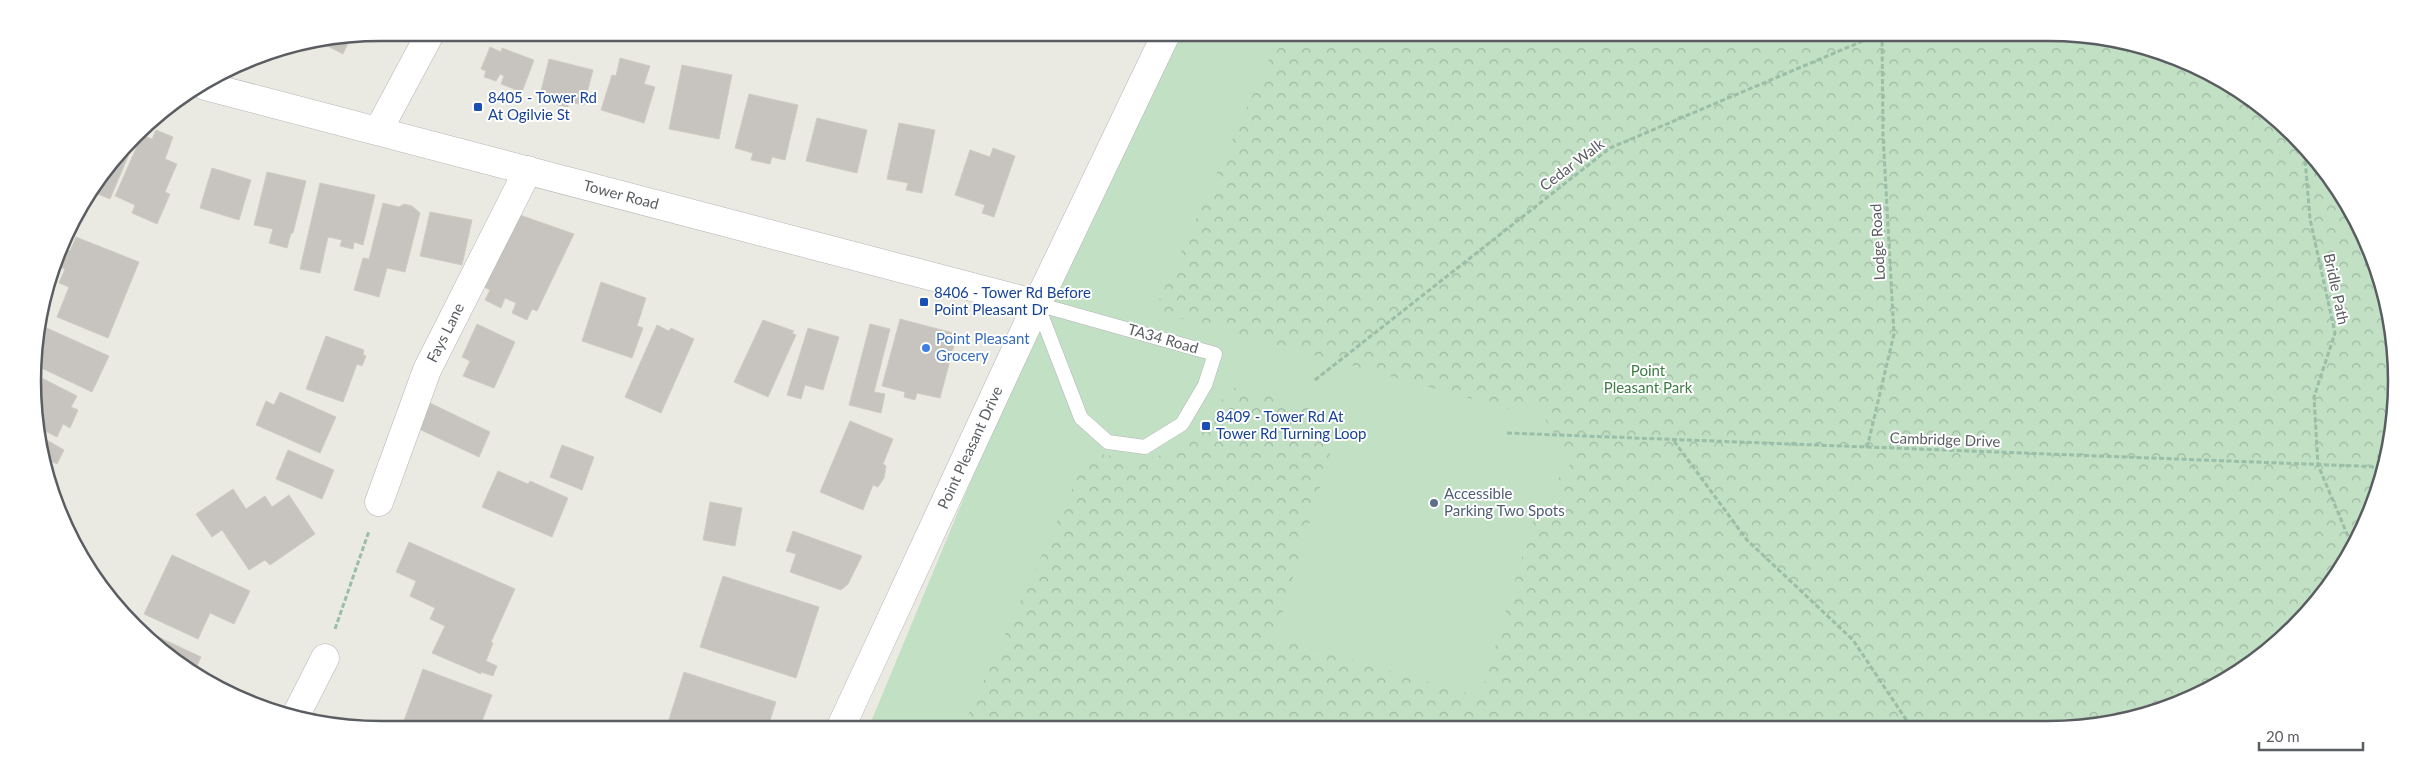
<svg xmlns="http://www.w3.org/2000/svg" width="2429" height="762" viewBox="0 0 2429 762" font-family="Lato,sans-serif">
<defs>
<pattern id="forest-crowns" width="20" height="18" patternUnits="userSpaceOnUse" patternTransform="scale(1.25)"><rect width="20" height="18" fill="#c1e0c4"/><path d="M2 6a3 3 0 1 1 6 0M12 15a3 3 0 1 1 6 0" fill="none" stroke="#a0b9a3"/></pattern>
</defs>
<rect width="100%" height="100%" fill="#ebeae2"/>
<path fill="#c1e0c4" d="M2048,32L2116,39L2182,59L2242,91L2295,135L2338,188L2370,248L2390,313L2396,381L2390,449L2350,555L2278,643L2202,694L2094,726L868,729L1063,259L1181,33Z"/>
<path fill="url(#forest-crowns)" d="M2048,32L2116,39L2182,59L2242,91L2295,135L2338,188L2370,248L2390,313L2396,381L2390,449L2350,555L2278,643L2202,694L2094,726L962,728L1091,448L1101,454L1134,461L1167,454L1207,426L1224,396L1237,386L1341,417L1275,637L1480,697L1537,508L1569,499L1558,479L1572,462L1536,405L1509,409L1154,311L1281,33Z"/>
<path fill="#c7c4bf" stroke="#cfccc1" d="M352,35L343,54L314,39Z
M490,47L501,52L502,48L534,60L522,92L501,84L504,76L500,74L496,81L484,77L486,71L481,69Z
M620,58L650,66L644,84L655,87L644,123L601,110L612,75L616,76Z
M549,59L593,70L584,105L569,102L568,107L554,104L555,99L540,95Z
M682,65L732,75L719,139L669,129Z
M749,94L798,105L785,160L772,157L770,164L751,160L753,153L735,148Z
M817,118L867,130L857,173L806,161Z
M899,123L935,130L922,193L906,190L908,183L887,179Z
M156,130L173,137L165,159L177,164L165,192L170,194L157,224L132,213L135,205L115,196L142,135L152,139Z
M138,133L110,199L91,191L104,169Z
M993,148L1015,156L994,217L982,213L985,205L955,195L970,150L990,157Z
M212,168L251,180L239,220L200,208Z
M267,172L306,181L293,233H291L287,248L269,243L273,229L254,225Z
M320,183L375,195L363,245L354,242L353,249L340,246L342,240L328,237L320,273L300,269Z
M383,203L399,207L404,204L412,206L420,213L405,272L387,268L379,297L354,290L363,258L369,259Z
M430,212L472,220L462,265L420,256Z
M520,215L574,234L537,311L532,309L527,320L512,313L516,303L505,298L501,308L485,300L490,290L484,287Z
M76,237L139,262L108,338L57,317L69,287L59,283L65,269L57,266L62,248L70,251Z
M601,282L646,298L637,326L643,328L632,358L582,341Z
M900,319L957,334L940,398L917,393L915,400L904,397L905,392L882,386Z
M763,320L794,331L792,333L796,335L768,397L734,382Z
M477,324L515,342L494,388L463,376L470,361L462,357Z
M870,324L890,329L874,392L885,394L881,413L849,405Z
M40,325L109,356L92,392L35,365V336Z
M657,325L669,331L671,328L694,339L661,413L625,397Z
M808,328L839,337L823,390L805,385L801,399L787,395Z
M326,336L364,350L363,355L366,356L362,366L357,364L343,402L306,389Z
M34,374L77,396L71,407L78,410L70,428L63,424L57,437L37,427L33,404Z
M280,392L336,417L320,453L256,425L266,401L274,405Z
M430,403L490,432L479,457L419,429Z
M850,421L893,439L883,464L886,466L884,478L878,487L873,485L863,510L820,492Z
M38,435L64,450L57,464L45,458L43,462Z
M562,445L594,457L582,490L550,477Z
M288,450L334,470L322,499L276,479Z
M498,471L528,484L530,481L568,498L552,537L482,507Z
M233,489L246,509L265,496L272,507L289,495L315,534L270,565L265,560L249,570L222,530L212,537L196,514Z
M710,502L742,508L735,546L703,540Z
M793,531L862,556L848,584L841,590L790,572L796,554L786,551Z
M409,542L515,589L491,642L493,643L486,661L497,666L493,676L481,672V674L432,653L445,626L430,619L435,608L410,596L416,581L396,572Z
M172,555L250,591L234,624L210,613L198,639L144,614Z
M723,576L819,607L796,678L700,647Z
M152,634L201,657L193,674L149,640Z
M423,669L492,695L479,729H401Z
M684,672L776,702L767,729H666Z"/>
<g fill="none" stroke-linecap="round" stroke-linejoin="round">
<defs>
<path id="lane" d="M1037,304L1215,354L1205,385L1182,424L1145,447L1108,442L1081,418Z"/>
<g id="street">
<path id="s1" d="M205,86L1037,304"/>
<path d="M378,131L431,32"/>
<path id="s2" d="M379,502L427,370L528,170"/>
<path d="M295,717L325,658"/>
<path id="s3" d="M840,729L1037,304L1167,32"/>
</g>
</defs>
<use href="#lane" stroke="#b3b4b8" stroke-width="15"/>
<use href="#street" stroke="#b3b4b8" stroke-width="29"/>
<path stroke="#9abea7" stroke-width="3" stroke-dasharray="5 2.5" stroke-linecap="butt" d="M2304,146L2310,219L2335,333L2314,397L2318,465L2353,548
M1315,380L1610,148L1884,32
M1507,433L2383,467
M1674,441L1747,540L1853,640L1911,727
M1867,448L1894,334L1883,135L1882,33
M335,629L369,531"/>
<use href="#lane" stroke="#fff" stroke-width="14"/>
<use href="#street" stroke="#fff" stroke-width="28"/>
</g>
<g fill="#1a4fb4" stroke="#fff" stroke-width="2">
<rect x="473" y="102" width="10" height="10" rx="2.5"/>
<rect x="919" y="297" width="10" height="10" rx="2.5"/>
<rect x="1201" y="421" width="10" height="10" rx="2.5"/>
</g>
<circle fill="#3f7fe0" stroke="#fff" stroke-width="2" cx="926" cy="348" r="5"/>
<circle fill="#5c6f8a" stroke="#fff" stroke-width="2" cx="1434" cy="503" r="5"/>
<g text-anchor="middle" stroke-width="4" stroke-linejoin="round" paint-order="stroke">
<g font-size="15" fill="#164399" stroke="#fff" text-anchor="start">
<text x="488" y="103">8405 - Tower Rd<tspan x="488" dy="17">At Ogilvie St</tspan></text>
<text x="934" y="298">8406 - Tower Rd Before<tspan x="934" dy="17">Point Pleasant Dr</tspan></text>
<text x="1216" y="422">8409 - Tower Rd At<tspan x="1216" dy="17">Tower Rd Turning Loop</tspan></text>
</g>
<g font-size="15" fill="#5a5d61" stroke="#fff">
<text transform="translate(1572 165) rotate(-37)" y="5">Cedar Walk</text>
<text dy="5" stroke="none"><textPath href="#s1" startOffset="430">Tower Road</textPath></text>
<text transform="translate(1878 242) rotate(-93)" y="5">Lodge Road</text>
<text transform="translate(2336 289) rotate(78)" y="5">Bridle Path</text>
<text dy="5" stroke="none"><textPath href="#s2" startOffset="182">Fays Lane</textPath></text>
<text transform="translate(1163 339) rotate(16)" y="5">TA34 Road</text>
<text transform="translate(1945 440) rotate(2)" y="5">Cambridge Drive</text>
<text dy="5" stroke="none"><textPath href="#s3" startOffset="310">Point Pleasant Drive</textPath></text>
</g>
<g font-size="15" fill="#366cbe" stroke="#fff" text-anchor="start">
<text x="936" y="344">Point Pleasant<tspan x="936" dy="17">Grocery</tspan></text>
</g>
<g font-size="15" fill="#3d7d45" stroke="#fff">
<text x="1648" y="376">Point<tspan x="1648" dy="17">Pleasant Park</tspan></text>
</g>
<g font-size="15" fill="#4e5e75" stroke="#fff" text-anchor="start">
<text x="1444" y="499">Accessible<tspan x="1444" dy="17">Parking Two Spots</tspan></text>
</g>
</g>
<path d="M0 0H2429V762H0ZM381 41H2048A340 340 0 0 1 2388 381V381A340 340 0 0 1 2048 721H381A340 340 0 0 1 41 381V381A340 340 0 0 1 381 41Z" fill="#fff" fill-rule="evenodd"/>
<path fill="none" stroke="#5a5d61" stroke-width="2.5" d="M381 41H2048A340 340 0 0 1 2388 381V381A340 340 0 0 1 2048 721H381A340 340 0 0 1 41 381V381A340 340 0 0 1 381 41Z"/>
<path d="M2259 742v8h104v-8" fill="none" stroke="#5a5d61" stroke-width="2.5"/>
<text x="2266" y="742" font-size="15" fill="#5a5d61" stroke="#ffffff" stroke-width="4" paint-order="stroke">20 m</text>
</svg>
